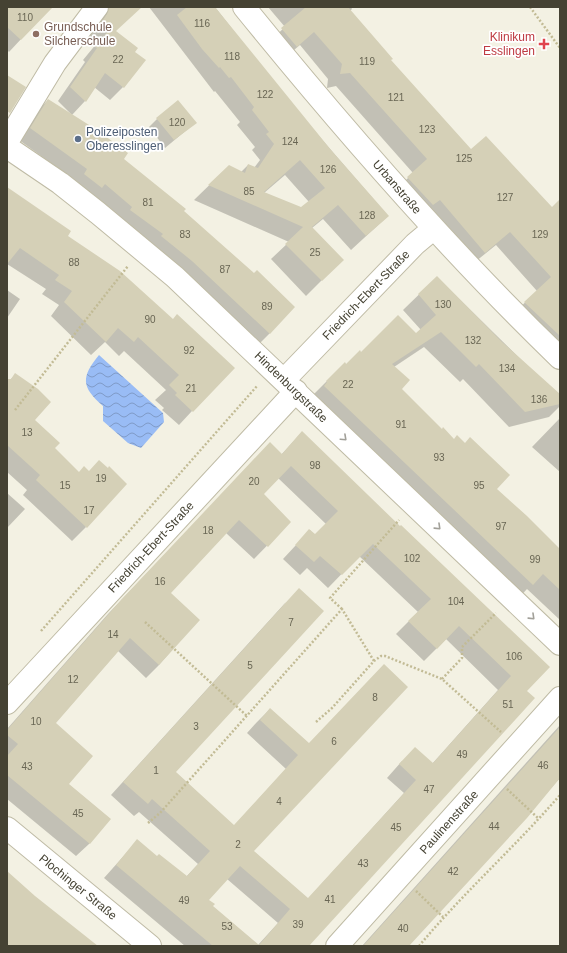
<svg xmlns="http://www.w3.org/2000/svg" width="567" height="953" viewBox="0 0 567 953" font-family="Helvetica,sans-serif">
<defs>
<pattern id="water-waves" width="16" height="10" patternUnits="userSpaceOnUse"><rect width="16" height="10" fill="#99bcf5"/><path d="M0 5q4-4 8 0t8 0" fill="none" stroke="#7f9ac7"/></pattern>
</defs>
<rect width="100%" height="100%" fill="#f3f1e3"/>
<path fill="url(#water-waves)" d="M99,355L163,413L164,422L141,448L128,443L103,421V406C81,387 81,377 99,355Z"/>
<path fill="#0003" fill-rule="evenodd" d="M7,7H51L9,52L7,50Z
M111,7H134L115,31L133,52L123,87L110,100L94,87L85,101L72,115L58,101L85,62L83,60L97,43L89,36L97,21Z
M149,7H215L287,99L388,216L351,250L323,219L312,228L342,260L306,296L271,259L289,242L194,200L229,166L241,172L248,165L254,168L260,160L252,150L255,147L237,125L240,122L215,91L214,92ZM285,175L309,202L301,208L264,193Z
M268,7H351L352,9L350,11L390,60L471,150L552,208L560,211V363L511,316L537,291L496,245L470,266L394,192L413,173L336,86L327,88L328,79L300,45L282,60L271,40L285,27Z
M48,100L122,159L182,212L270,333L258,345L73,186L76,181L19,140L36,112Z
M157,119L195,123L165,148L149,127Z
M7,189L172,320L192,411L179,425L162,410L164,408L155,400L166,390L124,351L119,356L105,342L91,355L51,316L59,305L42,294L46,289L7,264Z
M437,277L560,398V406L549,417L509,427L463,379L460,382L424,347L394,367L400,389L496,489L560,551V620L527,589L517,600L311,397L345,363L346,365L361,353L416,335L421,330L403,310Z
M7,290L20,299L7,318Z
M15,375L33,420L53,448L86,527L72,541L23,495L27,490L7,472V383Z
M560,418V472L532,447Z
M302,432L526,691L308,946H185L104,878L137,841L157,857L186,877L198,864L139,812L134,816L111,795L286,602L175,772L234,826L286,769L247,733L257,722L270,709L309,744L253,851L308,899L404,793L387,778L402,761L432,764L498,690L446,639L424,661L396,634L418,612L359,556L328,588L307,568L300,575L283,559L310,530L315,536L326,524L278,478L262,494L290,522L254,559L226,533L170,593L198,620L159,665L146,678L118,651L55,723L68,784L110,819L89,844L76,856L7,799V729L108,614L258,457L281,455ZM227,879L278,923L258,945L212,906L208,900Z
M7,493L25,509L7,528Z
M560,725V778L408,946H362Z"/>
<path fill="#d5d0b7" fill-rule="evenodd" d="M7,7H53L21,40L7,27Z
M109,7H142L116,31L138,48L135,52L146,60L124,88L105,73L86,102L70,87L97,48L95,47L109,30L101,23L107,14Z
M187,7H215L331,150L389,216L366,236L338,205L312,227L344,260L322,281L285,244L303,227L208,185L229,165L245,173L248,164L258,168L274,144L266,134L269,132L252,110L254,107L231,77L229,78L220,67L219,68L202,49L177,15ZM300,160L325,188L301,207L264,192Z
M306,7H348L393,59L391,60L471,149L486,136L552,207L560,199V336L524,302L551,277L510,232L485,253L440,200L433,205L407,177L427,159L350,73L340,74L342,64L314,32L297,47L281,28Z
M7,75L26,87L10,113L7,111Z
M48,99L97,130L128,153L124,159L186,209L184,211L254,273L257,270L295,307L270,334L192,261L161,236L163,234L130,210L132,207L105,184L102,188L84,174L87,169L30,128Z
M178,100L197,123L174,140L156,118Z
M7,187L71,231L68,236L120,271L173,319L177,314L235,368L193,412L175,395L177,393L169,385L179,375L138,337L134,342L118,328L106,342L64,302L72,291L55,280L59,275L20,248L7,264Z
M437,276L501,341L560,394V404L525,412L479,364L476,367L441,332L392,364L410,380L402,389L442,429L443,427L454,439L457,435L465,443L470,437L510,475L497,489L527,516L560,549V590L543,574L533,585L324,386L327,382L326,381L345,362L346,364L360,350L361,352L398,315L416,333L436,315L418,294Z
M15,373L38,389L51,402L35,420L60,443L55,448L79,472L84,466L89,471L99,460L108,468L109,466L127,484L87,528L36,480L40,475L7,445V379H11Z
M302,431L400,526L401,525L550,667L527,691L535,698L309,946H213L116,865L137,839L157,856L159,854L187,876L210,851L152,799L148,804L123,782L299,588L324,611L176,772L234,825L298,755L260,720L270,708L309,743L384,664L408,687L254,851L308,898L416,780L399,764L415,747L433,763L511,676L459,626L437,649L408,621L431,599L373,544L342,575L320,556L314,562L295,545L309,529L315,534L338,511L291,466L264,494L291,522L268,547L239,520L171,593L200,620L159,665L130,638L56,723L93,756L69,784L111,819L90,844L7,775V756L18,744L7,735V730L121,600L270,442L282,454ZM240,866L290,909L259,945L213,906L215,904L209,900Z
M560,727V778L527,818L409,946H363Z
M7,871L35,896L98,946H7Z"/>
<g fill="none" stroke-linecap="round" stroke-linejoin="round">
<defs>
<path id="minor" d="M244,7C343,129 447,249 560,358
M7,142L55,63L97,7
M7,147L60,183L98,213L175,277L560,644
M284,380L415,244L433,229
M7,703L296,391
M7,828L150,946
M337,946L560,698"/>
</defs>
<use href="#minor" stroke="#bfbba5" stroke-width="24"/>
<path stroke="#c2bb95" stroke-width="2.5" stroke-dasharray="2 2" stroke-linecap="butt" d="M530,7L560,48
M15,410L128,266
M342,609L330,598L399,520
M145,622L247,716
M41,631L257,386
M442,679L462,658V647L496,613
M316,722L332,708L374,661L381,656H385L442,679L501,732
M507,789L539,819
M148,823L160,813L342,609L374,661
M416,891L443,917
M419,946C463,893 515,847 560,795"/>
<use href="#minor" stroke="#fff" stroke-width="22"/>
</g>
<defs><path id="oneway-chevron" d="M-2-3.5L2.5 0L-2 3.5" fill="none" stroke-width="1.6" stroke-linecap="round" stroke-linejoin="round"/></defs>
<g stroke="#a2a099">
<use href="#oneway-chevron" transform="translate(344 438) rotate(43)"/>
<use href="#oneway-chevron" transform="translate(438 527) rotate(44)"/>
<use href="#oneway-chevron" transform="translate(532 617) rotate(44)"/>
</g>
<circle fill="#8d6e63" stroke="#fff" stroke-width="1.5" cx="36" cy="34" r="4"/>
<path fill="#e0444e" stroke="#fff" stroke-width="1.5" d="M542 38h4v4h4v4h-4v4h-4v-4h-4v-4h4z"/>
<circle fill="#5c6f8a" stroke="#fff" stroke-width="1.5" cx="78" cy="139" r="4"/>
<g text-anchor="middle" stroke-width="3.5" stroke-linejoin="round" paint-order="stroke">
<g font-size="10" fill="#696654">
<text x="25" y="21">110</text>
<text x="202" y="27">116</text>
<text x="232" y="60">118</text>
<text x="118" y="63">22</text>
<text x="367" y="65">119</text>
<text x="265" y="98">122</text>
<text x="396" y="101">121</text>
<text x="177" y="126">120</text>
<text x="427" y="133">123</text>
<text x="290" y="145">124</text>
<text x="464" y="162">125</text>
<text x="328" y="173">126</text>
<text x="249" y="195">85</text>
<text x="505" y="201">127</text>
<text x="148" y="206">81</text>
<text x="367" y="219">128</text>
<text x="185" y="238">83</text>
<text x="540" y="238">129</text>
<text x="315" y="256">25</text>
<text x="74" y="266">88</text>
<text x="225" y="273">87</text>
<text x="443" y="308">130</text>
<text x="267" y="310">89</text>
<text x="150" y="323">90</text>
<text x="473" y="344">132</text>
<text x="189" y="354">92</text>
<text x="507" y="372">134</text>
<text x="348" y="388">22</text>
<text x="191" y="392">21</text>
<text x="539" y="403">136</text>
<text x="401" y="428">91</text>
<text x="27" y="436">13</text>
<text x="439" y="461">93</text>
<text x="315" y="469">98</text>
<text x="101" y="482">19</text>
<text x="254" y="485">20</text>
<text x="65" y="489">15</text>
<text x="479" y="489">95</text>
<text x="89" y="514">17</text>
<text x="501" y="530">97</text>
<text x="208" y="534">18</text>
<text x="412" y="562">102</text>
<text x="535" y="563">99</text>
<text x="160" y="585">16</text>
<text x="456" y="605">104</text>
<text x="291" y="626">7</text>
<text x="113" y="638">14</text>
<text x="514" y="660">106</text>
<text x="250" y="669">5</text>
<text x="73" y="683">12</text>
<text x="375" y="701">8</text>
<text x="508" y="708">51</text>
<text x="36" y="725">10</text>
<text x="196" y="730">3</text>
<text x="334" y="745">6</text>
<text x="462" y="758">49</text>
<text x="543" y="769">46</text>
<text x="27" y="770">43</text>
<text x="156" y="774">1</text>
<text x="429" y="793">47</text>
<text x="279" y="805">4</text>
<text x="78" y="817">45</text>
<text x="494" y="830">44</text>
<text x="396" y="831">45</text>
<text x="238" y="848">2</text>
<text x="363" y="867">43</text>
<text x="453" y="875">42</text>
<text x="330" y="903">41</text>
<text x="184" y="904">49</text>
<text x="298" y="928">39</text>
<text x="227" y="930">53</text>
<text x="403" y="932">40</text>
</g>
<g font-size="12" fill="#785e54" stroke="#fff" text-anchor="start">
<text x="44" y="31">Grundschule<tspan x="44" dy="14">Silcherschule</tspan></text>
</g>
<g font-size="12" fill="#be3a42" stroke="#fff" text-anchor="end">
<text x="535" y="41">Klinikum<tspan x="535" dy="14">Esslingen</tspan></text>
</g>
<g font-size="12" fill="#4e5e75" stroke="#fff" text-anchor="start">
<text x="86" y="136">Polizeiposten<tspan x="86" dy="14">Oberesslingen</tspan></text>
</g>
<g font-size="12" fill="#454233" stroke="#fff">
<text transform="translate(397 187) rotate(49)" y="4">Urbanstraße</text>
<text transform="translate(366 295) rotate(-46)" y="4">Friedrich-Ebert-Straße</text>
<text transform="translate(291 387) rotate(44)" y="4">Hindenburgstraße</text>
<text transform="translate(151 547) rotate(-47)" y="4">Friedrich-Ebert-Straße</text>
<text transform="translate(449 822) rotate(-48)" y="4">Paulinenstraße</text>
<text transform="translate(78 887) rotate(39)" y="4">Plochinger Straße</text>
</g>
</g>
<rect width="567" height="953" fill="none" stroke="#454233" stroke-width="16"/>
</svg>
